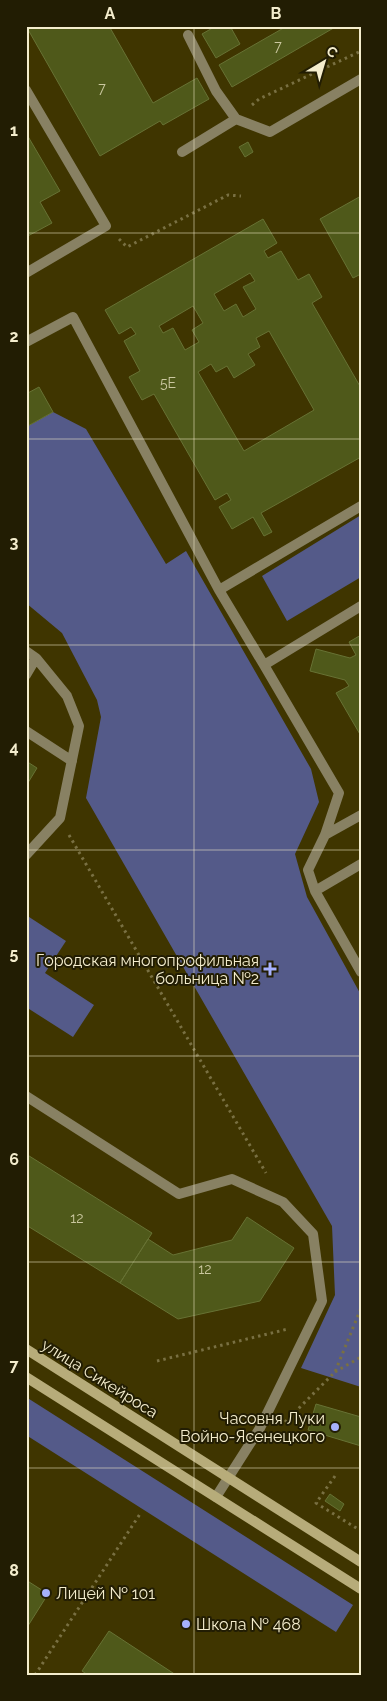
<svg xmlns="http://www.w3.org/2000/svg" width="387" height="1701" viewBox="0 0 387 1701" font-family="Raleway,sans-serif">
<rect width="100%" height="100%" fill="#3f3500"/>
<path fill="#545a89" d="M53,412L86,429L166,564L186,551L311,769L319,802L295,854L307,897L361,995V1387L301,1368L335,1295L332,1226L86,798L101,717L97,700L62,633L26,603V427Z
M361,515V577L287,621L262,576Z
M26,915L66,941L45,973L94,1005L73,1037L26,1007Z
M26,1397L353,1605L336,1632L26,1435Z"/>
<path fill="#4f591a" stroke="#677234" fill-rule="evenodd" d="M26,26H109L153,103L197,78L209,99L163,125L160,121L100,156Z
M216,26H230L240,44L216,58L202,34Z
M287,26H337L232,87L219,65Z
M26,133L60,191L40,202L52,223L26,237Z
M248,142L253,152L245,157L239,147Z
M361,196V274L353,278L320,219Z
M263,219L277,243L264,251L268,258L281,251L298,280L309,274L322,297L312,303L361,388V457L261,513L272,532L264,536L253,517L232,529L219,507L231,500L227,493L215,500L154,394L142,400L129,377L140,371L124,341L136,334L131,327L119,334L105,310ZM250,273L255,281L243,287L256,309L243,317L236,304L224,311L214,294ZM193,306L203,323L192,330L199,342L185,350L173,328L163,333L159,326ZM269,331L314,410L244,451L198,372L211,364L216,372L227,366L234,378L255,365L248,354L260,347L256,338Z
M39,387L53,412L26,427V394Z
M361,635V736L336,693L349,686L345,680L310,671L316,649L350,658L356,655L349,642Z
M26,761L37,768L26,786Z
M26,1154L152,1233L120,1283L26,1225Z
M247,1217L294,1248L260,1301L178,1319L120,1283L148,1239L173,1255L232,1240Z
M316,1404L361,1417V1446L308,1430Z
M330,1494L344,1504L340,1511L325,1501Z
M26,1580L48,1594L26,1629Z
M109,1631L176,1675H88L82,1671Z"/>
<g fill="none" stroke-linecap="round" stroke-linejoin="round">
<path stroke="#797042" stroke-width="3" stroke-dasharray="2.5 4" stroke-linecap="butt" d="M252,105L259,99L361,51
M119,239L127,247L228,195L241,196
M69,835L266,1173
M157,1361L288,1329
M335,1372L361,1357
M290,1417L310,1424
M285,1422L335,1372L361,1308
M335,1476L316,1503L361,1531
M35,1675L140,1514"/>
<path stroke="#888163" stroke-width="10" d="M188,35L216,91L236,119
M26,90L106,226L26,273
M182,152L236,119L270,132L361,79
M26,342L73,317L219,590L264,665L339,793L325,835L308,870L315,891L361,972
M219,590L361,506
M26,651L36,658L67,696L79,726L60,818L26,855
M264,665L361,606
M26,675L36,658
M26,731L72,761
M325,835L361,815
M315,891L361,864
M26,1096L179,1194L232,1179L283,1202L313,1234L322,1301L260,1428L216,1497"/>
<path stroke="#b7ac7a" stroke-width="10" d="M26,1349L361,1562
M26,1377L361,1589"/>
</g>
<path fill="none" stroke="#f4edcd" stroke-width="1" stroke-opacity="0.55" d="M194,26V1675M26,233H361M26,439H361M26,645H361M26,850H361M26,1056H361M26,1262H361M26,1468H361"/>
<g fill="#a6b1fc" stroke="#221d03" stroke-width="2">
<path d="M267.5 961.5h5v5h5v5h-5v5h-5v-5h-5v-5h5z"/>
<circle cx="335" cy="1427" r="5"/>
<circle cx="46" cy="1593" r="5"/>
<circle cx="186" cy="1624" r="5"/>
</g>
<g text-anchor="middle" stroke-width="4" stroke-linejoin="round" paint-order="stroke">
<g font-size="14" fill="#cbc8a0">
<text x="278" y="51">7</text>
<text x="102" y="93">7</text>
<text x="168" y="388">5Е</text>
<text x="77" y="1223">12</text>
<text x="205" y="1274">12</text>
</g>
<g font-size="16" fill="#f4edcd" stroke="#221d03" text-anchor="end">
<text x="259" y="966">Городская многопрофильная<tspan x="259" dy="18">больница №2</tspan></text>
<text x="325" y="1424">Часовня Луки<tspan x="325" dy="18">Войно-Ясенецкого</tspan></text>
<text x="56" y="1599" text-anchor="start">Лицей № 101</text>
<text x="196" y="1630" text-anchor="start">Школа № 468</text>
</g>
<g font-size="16" fill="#f4edcd" stroke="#221d03">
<text transform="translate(100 1378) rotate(32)" y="6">улица Сикейроса</text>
</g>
</g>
<rect width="387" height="1701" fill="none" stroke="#221d03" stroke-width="55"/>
<g transform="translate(324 62) rotate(38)" stroke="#221d03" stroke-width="4" paint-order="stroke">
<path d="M0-4L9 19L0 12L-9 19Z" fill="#f4edcd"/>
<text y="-8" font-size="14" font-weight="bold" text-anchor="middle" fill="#f4edcd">С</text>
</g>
<rect x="28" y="28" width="332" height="1646" fill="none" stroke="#f4edcd" stroke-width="2"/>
<g font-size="16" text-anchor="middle" font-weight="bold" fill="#f4edcd">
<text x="110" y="19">A</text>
<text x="276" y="19">B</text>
<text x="14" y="136">1</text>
<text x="14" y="342">2</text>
<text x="14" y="548">3</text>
<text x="14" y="753">4</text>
<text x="14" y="959">5</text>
<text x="14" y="1165">6</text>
<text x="14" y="1371">7</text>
<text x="14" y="1576">8</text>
</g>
</svg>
